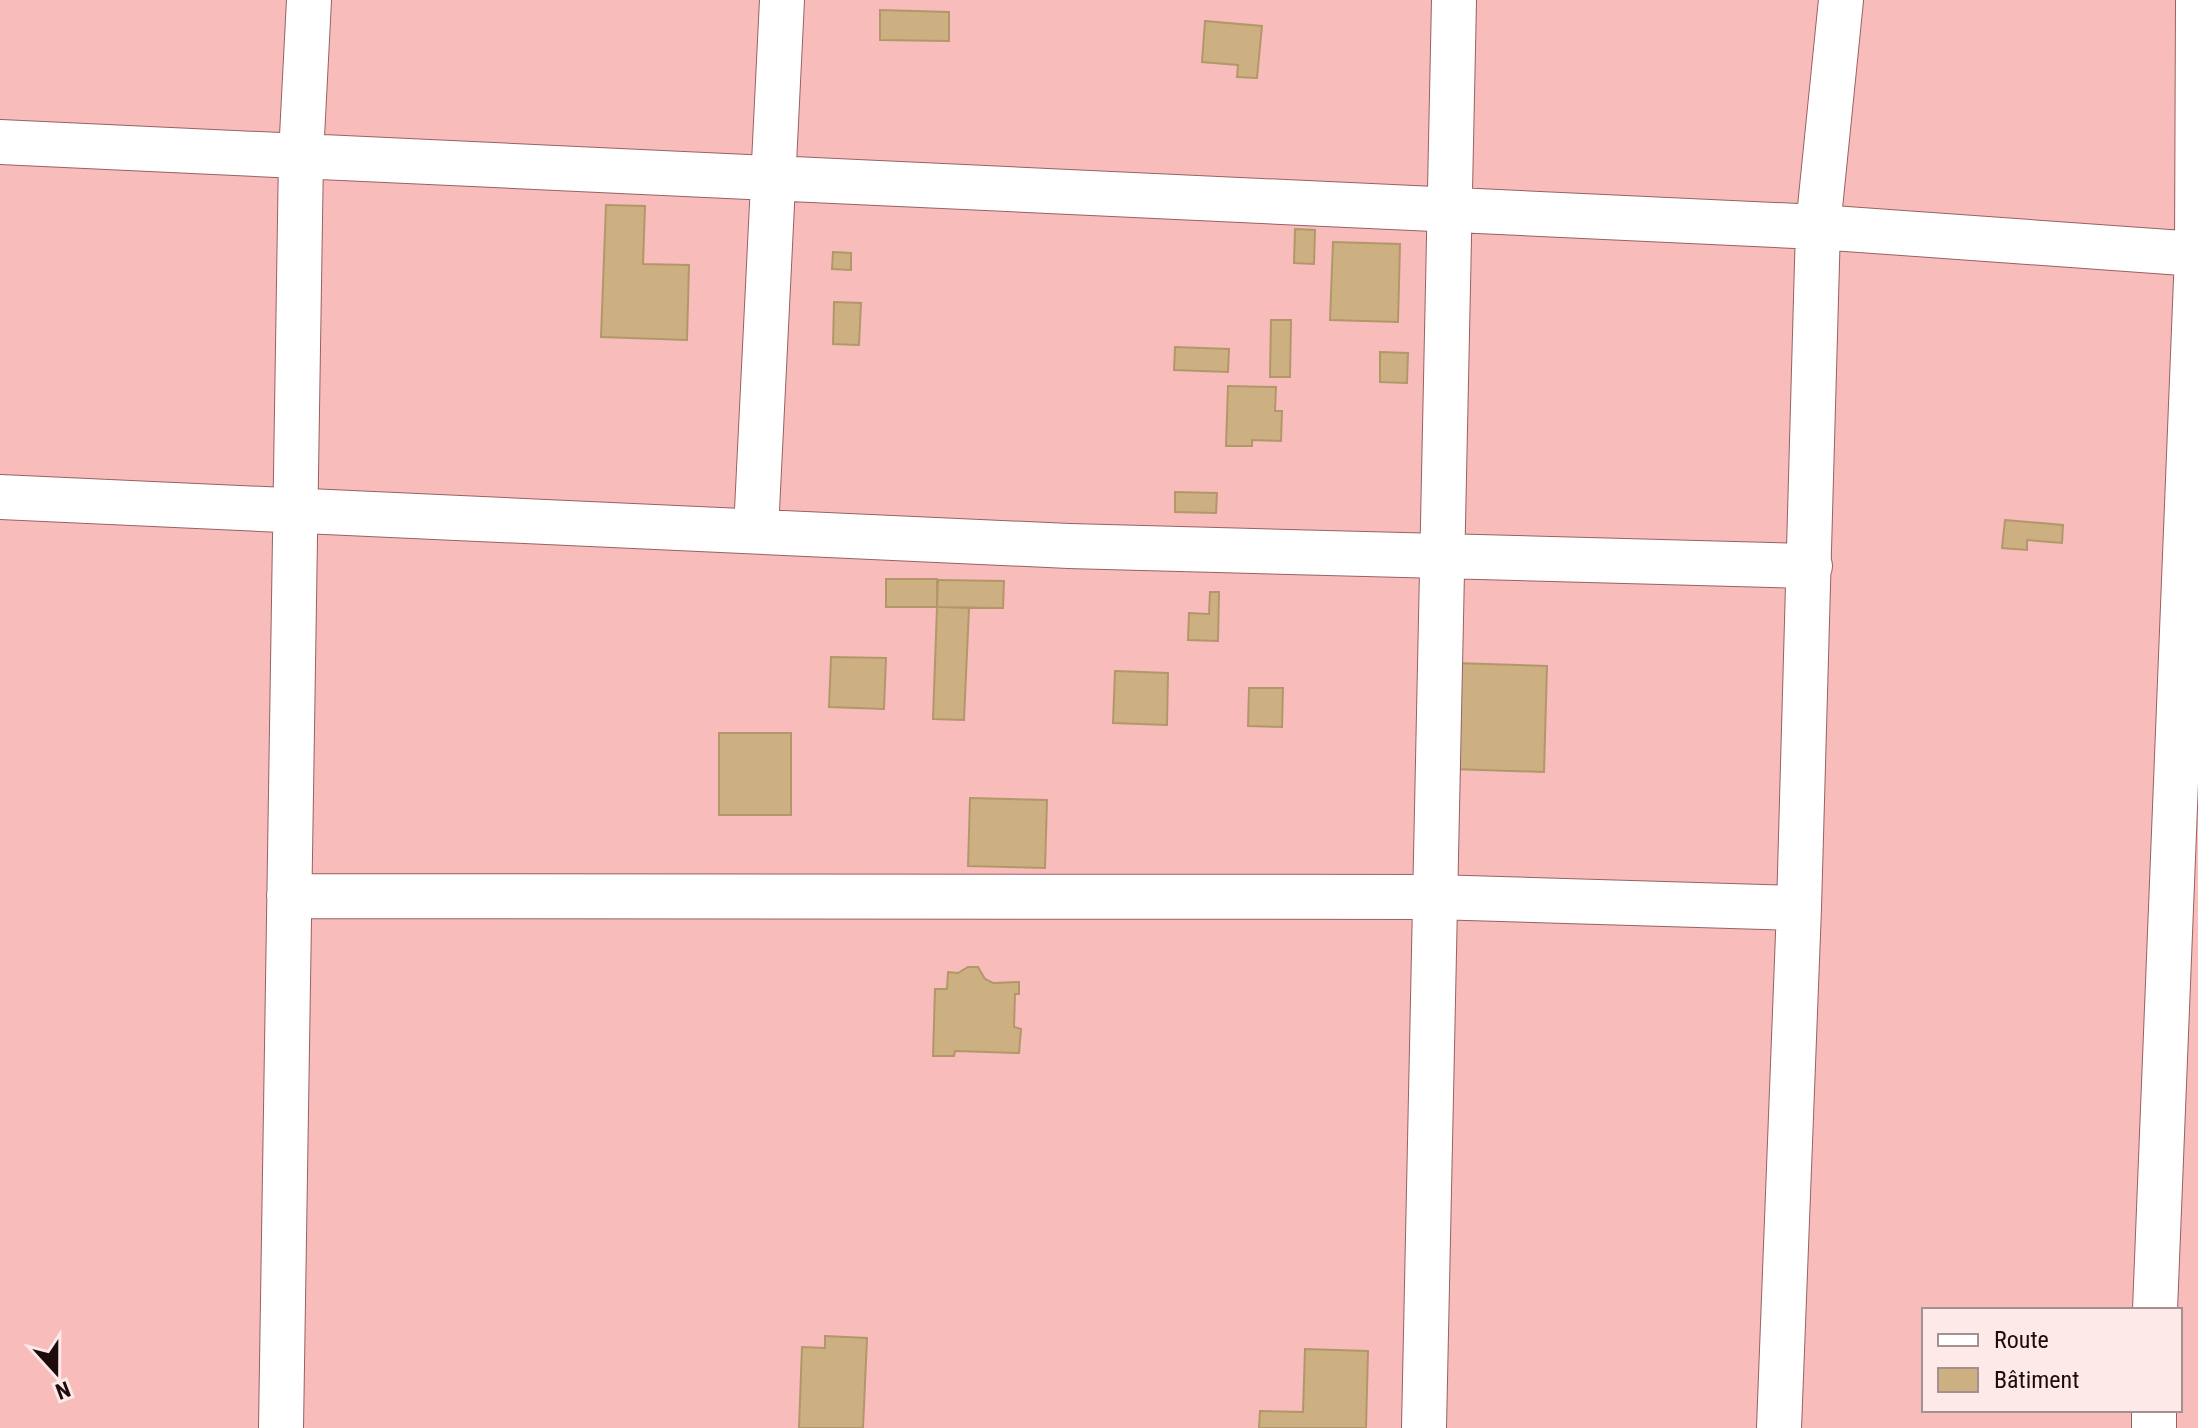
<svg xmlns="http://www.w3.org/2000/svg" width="2198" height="1428" viewBox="0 0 2198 1428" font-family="'Roboto Condensed',sans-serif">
<rect width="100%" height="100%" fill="#f8bcbb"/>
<path fill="#ccb082" stroke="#b2976a" stroke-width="2" d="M880,10L949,12V41L880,40Z
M1205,21L1262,26L1257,78L1237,77L1238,65L1202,62Z
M606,205L645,206L643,264L689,265L687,340L601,337Z
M1295,229L1315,230L1314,264L1294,263Z
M1333,242L1400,244L1398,322L1330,320Z
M833,252L851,253V270L832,269Z
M834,302L861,303L859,345L833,344Z
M1271,320H1291L1290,377H1270Z
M1175,347L1229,349L1228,372L1174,370Z
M1380,352L1408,353L1407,383L1380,382Z
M1228,386L1276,387L1275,411H1282L1281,441L1252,440V446H1226Z
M1175,492L1217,493L1216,513L1175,512Z
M2005,520L2063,525L2062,543L2027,540V550L2002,548Z
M886,579H937V607H886Z
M938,580L1004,581L1003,608L937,607Z
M1210,592H1219L1218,641L1188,640L1189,613L1209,614Z
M937,607L969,608L964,720L933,719Z
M831,657L886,658L884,709L829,707Z
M1455,663L1547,666L1544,772L1452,769Z
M1115,671L1168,673L1167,725L1113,723Z
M1249,688H1283L1282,727L1248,726Z
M719,733H791V815H719Z
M970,798L1047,800L1045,868L968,866Z
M968,967H978L985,979L993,983L1019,982V994H1015L1014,1027L1021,1029L1019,1053L955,1051L954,1056H933L935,989H947L948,972L958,973Z
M825,1336L867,1338L863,1428H799L802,1347L825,1348Z
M1305,1349L1368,1351L1366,1428H1259L1260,1411L1303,1412Z"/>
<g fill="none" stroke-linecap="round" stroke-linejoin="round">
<defs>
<path id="minor" d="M0,142L1818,227L2197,254
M0,497L1069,546L1810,566
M756,531L782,0
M289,896L1434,897L1799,908
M2155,1310L2197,254L2198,0
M281,1428L301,156L309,0
M1424,1428L1454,0
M1779,1428L1799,908L1818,227L1841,0
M2154,1428V1410"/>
</defs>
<use href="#minor" stroke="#976262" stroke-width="46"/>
<use href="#minor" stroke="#fff" stroke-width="44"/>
</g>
<rect x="1922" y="1308" width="260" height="104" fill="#fce9e8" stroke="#a49090" stroke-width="2"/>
<rect x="1938" y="1334" width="40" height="12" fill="#ffffff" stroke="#a49090" stroke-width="2"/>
<text x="1994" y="1348" font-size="24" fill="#1f0b0b">Route</text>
<rect x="1938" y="1368" width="40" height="24" fill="#ccb082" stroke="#a49090" stroke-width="2"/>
<text x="1994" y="1388" font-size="24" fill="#1f0b0b">Bâtiment</text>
<g transform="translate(56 1372) rotate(159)" stroke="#fce9e8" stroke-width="6" paint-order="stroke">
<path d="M0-6L14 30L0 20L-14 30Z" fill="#1f0b0b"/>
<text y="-12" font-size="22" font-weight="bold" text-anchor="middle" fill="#1f0b0b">N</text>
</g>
</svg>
